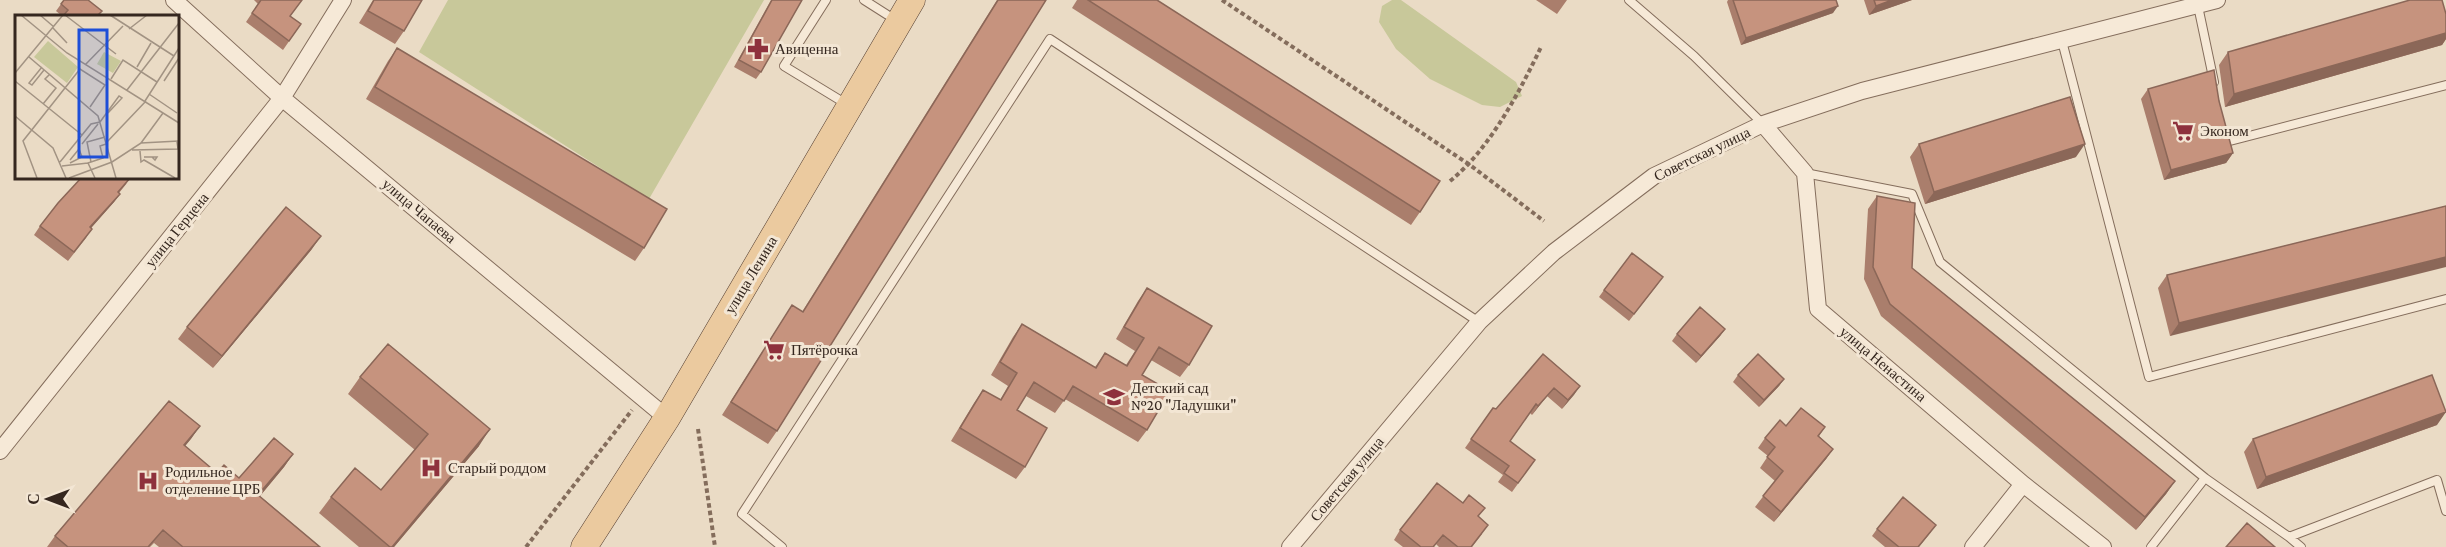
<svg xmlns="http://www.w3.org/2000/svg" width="2446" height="547" viewBox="0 0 2446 547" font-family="'Crimson Pro',serif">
<rect width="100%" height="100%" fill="#eadbc5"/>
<path fill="#c8c89a" d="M448,0H764L649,199L419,52Z
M1392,0H1401L1516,82L1522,96L1500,107L1482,105L1430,79L1396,49L1379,22L1382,6Z"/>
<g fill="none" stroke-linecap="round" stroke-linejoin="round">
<defs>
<path id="lane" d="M826,0L784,66L848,105
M864,0L897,21
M1629,0L1694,56L1763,124
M2198,6L2214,82
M2062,41L2149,377L2446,299
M2225,135L2226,142L2446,85
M1805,173L1912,194L1940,262L2205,478
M782,547L742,514L1050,39L1479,322
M2151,547L2205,478L2289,537
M2301,547L2289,537L2437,480L2446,511"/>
<path id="street" d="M174,0L282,98L667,418
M1763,124L1805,173L1818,309L2023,484L2103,547
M0,451L282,98L343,0
M1290,547L1479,322L1554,252L1654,176L1763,124L1862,91L2217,0
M1973,547L2023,484"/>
<path id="primary" d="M584,547L667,418L912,0"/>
</defs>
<use href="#lane" stroke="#846d5c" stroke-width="10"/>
<use href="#street" stroke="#846d5c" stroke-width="18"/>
<use href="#primary" stroke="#523c30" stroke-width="27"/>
<path stroke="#846d5c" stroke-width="4" stroke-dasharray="4.5 3" stroke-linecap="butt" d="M1222,0L1470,165L1544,221
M1450,181C1489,150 1519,93 1541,47
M698,429L715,547
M526,547L632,410"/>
<use href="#lane" stroke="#f6e9d7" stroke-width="8"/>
<use href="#street" stroke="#f6e9d7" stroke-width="16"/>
<use href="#primary" stroke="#ebca9f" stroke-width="26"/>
</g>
<path fill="#aa7e6c" d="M64,0L98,16H62L56,11Z
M254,0H302L290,16L301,24L283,50L246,22L258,4Z
M373,0H422L404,31L395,44L359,23Z
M771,0H802L761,72L756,79L734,67Z
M997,0H1046L777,431L768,444L722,415L792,305L802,312Z
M1077,0H1157L1420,212L1411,225L1072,8Z
M1536,0H1567L1557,14Z
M1728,0H1836L1833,13L1741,45L1727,2Z
M1864,0H1912L1869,15Z
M2446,14V39L2442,45L2225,107L2219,65L2228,52Z
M397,48L644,248L635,261L366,99L388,61Z
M2148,89L2219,101L2233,153L2226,163L2164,180L2141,99Z
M1919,144L2076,157L1925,204L1910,157Z
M127,183L119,193L120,194L114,202L91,228L86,238L68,261L34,235L40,226Z
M1877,196L1912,268L2175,481L2166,494L2136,530L1881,316L1864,279L1868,209Z
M2446,206L2170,336L2158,288L2167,275Z
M312,249L213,368L178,339L187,327Z
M1658,284L1629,321L1599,297L1604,290Z
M1147,288L1189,365L1180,377L1151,360L1142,375L1147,430L1138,442L1065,399L1055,413L1026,396L1017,410L1025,467L1016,479L951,441L974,403L983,390L1000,400L1008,386L991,375L1013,337L1022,324L1095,367L1105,353L1126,365L1135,351L1116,339L1138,301Z
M1725,329L1720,336L1696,363L1672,341L1677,334Z
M1543,354L1580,386L1562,409L1547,396L1532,415L1530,413L1510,441L1535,460L1512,492L1498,482L1503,475L1465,448L1493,408L1496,409Z
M1738,375L1784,379L1779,386L1759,407L1733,382Z
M360,377L479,446L394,547H359L319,513L331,497L381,490L415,450L348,394Z
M2437,425L2257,489L2244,452L2253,439Z
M200,426L185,446L217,473L239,478L293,454L284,467L260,496L320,547H159L154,543L150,547H47L55,536Z
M1786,426L1825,427L1819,436L1833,449L1826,459L1774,522L1755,507L1775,481L1760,468L1768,456L1758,448L1765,438Z
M1479,517L1482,534L1472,547H1439L1436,544L1434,547H1403L1394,540L1400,530Z
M1877,529L1931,532L1919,547H1885L1872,536Z"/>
<path fill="#8b6758" d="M1892,0H1912L1869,15L1876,6Z
M1838,6L1833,13L1741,45L1746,38Z
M2446,33V39L2442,45L2225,107L2234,94Z
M2085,144L2076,157L1925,204L1934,192Z
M2233,153L2226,163L2164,180L2171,170Z
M120,194L114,202L84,236L90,227Z
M321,236L312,249L213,368L222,356Z
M2446,257V267L2170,336L2179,323Z
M1725,329L1720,336L1696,363L1701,356Z
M1784,379L1779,386L1759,407L1764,400Z
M1580,386L1574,395L1562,409L1568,400Z
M1554,388L1547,396L1532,415L1538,406Z
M2446,412L2437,425L2257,489L2266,477Z
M200,426L191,439L175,458L184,445Z
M490,429L479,446L394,547H392Z
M1833,449L1826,459L1774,522L1781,512Z
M293,454L284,467L250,508L258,495Z
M2175,481L2166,494L2136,530L2145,517Z"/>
<path fill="#c6937e" stroke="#8b6758" stroke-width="1.5" d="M64,0H88L102,11L97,16H63L68,10L61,4Z
M261,0H302L290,16L301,24L289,41L252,13Z
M374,0H422L404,31L368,11Z
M772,0H802L761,72L739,60Z
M998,0H1046L777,431L731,402L792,305L803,312Z
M1088,0H1157L1440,181L1420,212Z
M1733,0H1836L1838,6L1746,38Z
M1874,0H1892L1876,6Z
M2410,0H2442L2446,14V33L2234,94L2228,52Z
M397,48L667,209L644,248L375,87Z
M2214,70L2219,101L2233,153L2171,170L2148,89Z
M2070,97L2085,144L1934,192L1919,144Z
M82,177H131L118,192L120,194L90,227L92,229L74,252L40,226L58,203Z
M1877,196L1915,203L1912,268L2175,481L2145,517L1890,304L1873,267Z
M2446,206V257L2179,323L2167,275Z
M286,207L321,236L222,356L187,327Z
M1632,253L1663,277L1634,314L1604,290Z
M1147,288L1212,326L1189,365L1159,347L1142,375L1170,391L1147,430L1073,386L1064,401L1034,382L1017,410L1047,428L1025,467L960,428L983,390L1001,400L1017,373L1000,362L1022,324L1096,368L1105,353L1127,366L1144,338L1124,327Z
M1700,307L1725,329L1701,356L1677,334Z
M388,344L490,429L392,547H390L331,497L355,468L381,490L428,434L360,377Z
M1543,354L1580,386L1568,400L1554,388L1538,406L1536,404L1510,441L1535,460L1518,483L1504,473L1509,466L1471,439L1493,408L1496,409Z
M1758,354L1784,379L1764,400L1738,375Z
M2432,375L2446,412L2266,477L2253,439Z
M169,401L200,426L184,445L217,473L224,465L239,478L274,438L293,454L258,495L320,547H183L163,530L148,547H68L55,536Z
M1801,408L1825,427L1818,436L1833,449L1781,512L1763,496L1783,471L1767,457L1775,447L1765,438L1780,420L1786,426Z
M1437,483L1463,503L1469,495L1485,508L1478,516L1488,525L1471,547H1458L1443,535L1433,547H1421L1400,530Z
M1903,497L1936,525L1918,547H1899L1877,529Z
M2247,523L2275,547H2226Z"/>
<defs>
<symbol id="pharmacy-bare" viewBox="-9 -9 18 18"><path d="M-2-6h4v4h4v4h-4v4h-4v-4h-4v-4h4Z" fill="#8e313d" stroke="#f3e6d4" stroke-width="2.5" paint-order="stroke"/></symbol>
<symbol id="supermarket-bare" viewBox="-9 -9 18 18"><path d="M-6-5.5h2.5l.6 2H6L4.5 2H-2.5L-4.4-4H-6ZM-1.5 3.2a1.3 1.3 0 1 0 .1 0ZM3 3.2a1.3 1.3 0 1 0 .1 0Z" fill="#8e313d" stroke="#f3e6d4" stroke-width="2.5" paint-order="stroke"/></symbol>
<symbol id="school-bare" viewBox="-9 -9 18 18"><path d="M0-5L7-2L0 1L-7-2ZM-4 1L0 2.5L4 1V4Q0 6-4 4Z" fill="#8e313d" stroke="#f3e6d4" stroke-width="2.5" paint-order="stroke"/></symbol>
<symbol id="hospital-bare" viewBox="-9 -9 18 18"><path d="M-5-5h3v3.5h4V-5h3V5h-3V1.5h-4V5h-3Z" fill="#8e313d" stroke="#f3e6d4" stroke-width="2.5" paint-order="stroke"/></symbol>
</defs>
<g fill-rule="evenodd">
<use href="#pharmacy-bare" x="743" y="34" width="30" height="30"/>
<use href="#supermarket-bare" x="2168" y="116" width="30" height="30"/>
<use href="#supermarket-bare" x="759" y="335" width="30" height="30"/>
<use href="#school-bare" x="1099" y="382" width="30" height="30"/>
<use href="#hospital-bare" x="416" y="453" width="30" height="30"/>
<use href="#hospital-bare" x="133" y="466" width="30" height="30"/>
</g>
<g text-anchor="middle" stroke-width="6" stroke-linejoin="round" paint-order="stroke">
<g font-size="15" fill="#35271f" stroke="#f3e6d4" text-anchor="start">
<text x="775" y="54">Авиценна</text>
<text x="2200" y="136">Эконом</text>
<text x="791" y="355">Пятёрочка</text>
<text x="1131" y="393">Детский сад<tspan x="1131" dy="17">№20 "Ладушки"</tspan></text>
<text x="448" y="473">Старый роддом</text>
<text x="165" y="477">Родильное<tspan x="165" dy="17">отделение ЦРБ</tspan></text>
</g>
<g font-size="15" fill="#35271f" stroke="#f3e6d4">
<text transform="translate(1702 154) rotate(-26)" y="5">Советская улица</text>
<text transform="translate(419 211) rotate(40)" y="5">улица Чапаева</text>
<text transform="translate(177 230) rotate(-51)" y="5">улица Герцена</text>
<text transform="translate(751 275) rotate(-59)" y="5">улица Ленина</text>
<text transform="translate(1883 364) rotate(40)" y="5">улица Ненастина</text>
<text transform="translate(1347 479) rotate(-50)" y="5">Советская улица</text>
</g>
</g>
<g transform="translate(15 15)">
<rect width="164" height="164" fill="#eadbc5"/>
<path d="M33,26L63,52L52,68L19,42ZM89,37L106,46L98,58L82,49Z" fill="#c8c89a"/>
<path fill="none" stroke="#a29383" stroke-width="1.5" d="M6,0L52,38L164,108M25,0L39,12M50,0L101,39M95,0L159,41M38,13L52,28M114,14L132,0M14,42L83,101L101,163M70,50L108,11M27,52L14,68L17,70L29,55M122,52L136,28M0,58L48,0M96,64L108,45L142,67M0,66L67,120M149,66L164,43M112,75L164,8M134,79L162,98M130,86L164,33M28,89L41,73L30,64L35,59M0,101L38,133L51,163M91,128L131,86M126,128L148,98M67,129L83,109M117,135L163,134L162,127M125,136L126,147L129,145L160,163M129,142H142L140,145L137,142M45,147L76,109L85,107L104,81L107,83L93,98M76,147L72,127L90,122M55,148L67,142L64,134L55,145M47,151L73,148M22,163L8,126L65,54L90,70L75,92M54,163L97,147L126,128L164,126M80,163L73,148L88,143L85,131L91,129"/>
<path fill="#1d4ed8" fill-opacity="0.15" stroke="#1d4ed8" stroke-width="3" d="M64,15H92V142H64Z"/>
<rect width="164" height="164" fill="none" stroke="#35271f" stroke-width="3"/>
</g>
<g transform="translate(48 499) rotate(270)" stroke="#f3e6d4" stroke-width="4.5" paint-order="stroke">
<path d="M0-4.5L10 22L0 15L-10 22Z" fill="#35271f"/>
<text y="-9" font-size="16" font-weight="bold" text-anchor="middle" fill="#35271f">С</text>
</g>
</svg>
